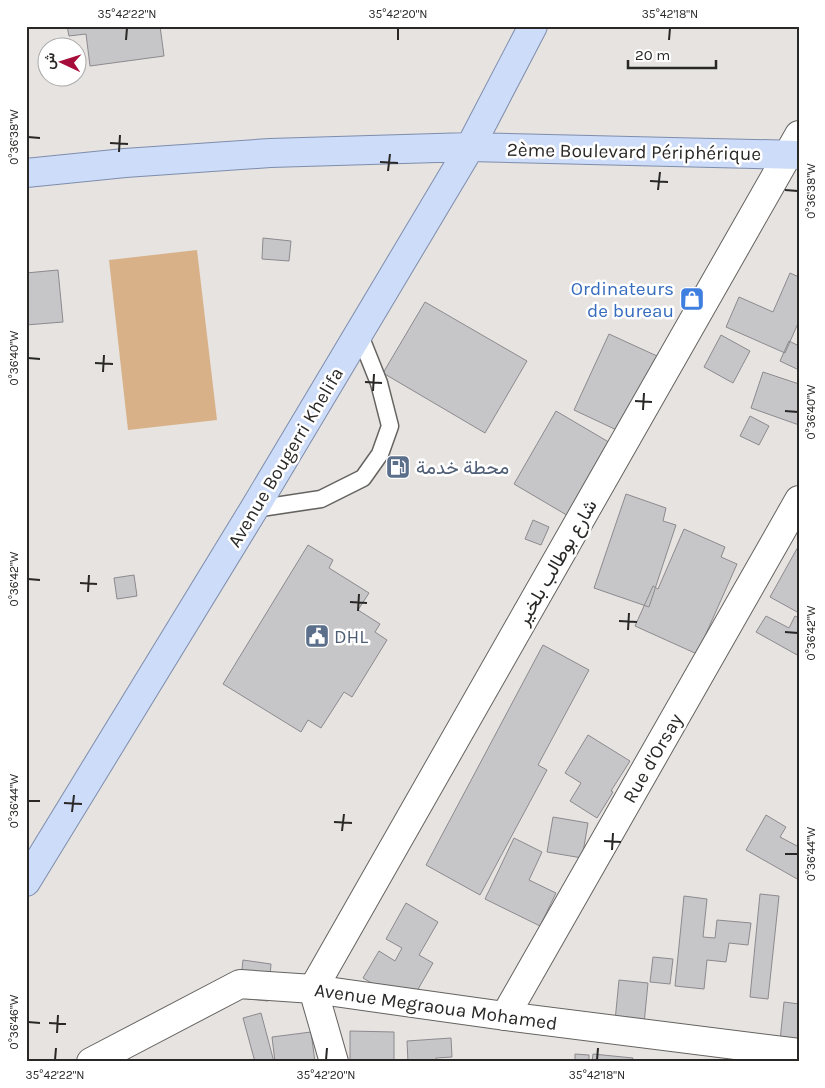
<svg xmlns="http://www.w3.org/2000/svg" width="825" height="1088" viewBox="0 0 825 1088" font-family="Karla,Vazirmatn,sans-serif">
<rect width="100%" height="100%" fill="#e6e3e0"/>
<path fill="#d8b188" d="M197,250L217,420L128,430L109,260Z"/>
<path fill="#c6c5c8" stroke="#8c8a8e" d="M67,26H160L164,56L90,66L86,34L69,36Z
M263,238L291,241L289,261L262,259Z
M58,270L63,322L26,325V273Z
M790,273L799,277V321L785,353L726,327L739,297L773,312Z
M425,302L527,361L485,433L383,373Z
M609,334L657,356L623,433L574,410Z
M721,335L750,351L733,383L704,367Z
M789,341L799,346V370L780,361Z
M763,372L799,384V425L751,408Z
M556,411L612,444L570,517L514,484Z
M750,416L769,426L759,445L740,436Z
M626,494L666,508L663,521L676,525L649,607L594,588Z
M533,520L549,527L541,545L525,539Z
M684,529L725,547L721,557L737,564L697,654L635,626L653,586L658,589Z
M308,545L333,560L329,568L369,593L358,610L380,624L375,632L387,640L352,697L344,692L321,728L308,720L301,732L223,684Z
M799,545V613L770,597Z
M134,575L137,596L117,599L114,578Z
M766,616L789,628L795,616L799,618V656L756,632Z
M543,645L589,670L538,765L547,770L480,895L426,865Z
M588,735L630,761L611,791L613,792L597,818L570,801L581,783L565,773Z
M766,815L786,827L780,837L799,847V880L746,850Z
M553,817L588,823L582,858L547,852Z
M514,838L542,852L529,880L556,893L540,926L485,899Z
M760,894L779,896L768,999L750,997Z
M684,896L707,899L703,937L715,938L717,920L751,923L748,945L729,943L726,962L707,960L704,989L675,986Z
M406,903L438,922L419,955L433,963L409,1005L363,978L379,951L395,961L402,948L386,939Z
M653,957L673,959L670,984L650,982Z
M243,960L271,964L268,1001L239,998Z
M619,980L648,983L644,1024L615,1021Z
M784,1002L799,1004V1043L780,1041Z
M261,1013L274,1062H255L243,1018Z
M350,1031L394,1032V1062H350Z
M311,1032L315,1062H275L272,1037Z
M451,1038L452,1057L436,1058V1062H408L407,1041Z
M575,1054L589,1055V1062H575Z
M593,1054L633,1058L632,1062H592Z"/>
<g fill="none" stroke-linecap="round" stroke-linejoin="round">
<defs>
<path id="lane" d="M254,509L321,499L363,478L380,454L390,426L379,383L359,333"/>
<path id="street" d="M505,1016L799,500
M334,1062L313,989L799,135"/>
<path id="secondary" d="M91,1062L240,984L313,989L505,1016L799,1053"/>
<path id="primary" d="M26,173L125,163L270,153L470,147L799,155
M26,882L254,509L470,147L533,26"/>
</defs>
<use href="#lane" stroke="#656360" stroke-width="19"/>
<use href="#street" stroke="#656360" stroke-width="30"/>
<use href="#secondary" stroke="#656360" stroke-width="30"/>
<use href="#primary" stroke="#7e8dac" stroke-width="30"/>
<use href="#lane" stroke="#fff" stroke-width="16"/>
<use href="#street" stroke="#fff" stroke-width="28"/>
<use href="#secondary" stroke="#fff" stroke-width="28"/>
<use href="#primary" stroke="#cddcf8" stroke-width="28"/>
</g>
<path fill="none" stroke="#292827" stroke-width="2" d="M126,40L127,28M398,40V28M669,40L670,28M28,137L40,138M110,143L128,144M119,152L120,135M380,162L398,163M388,171L390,154M650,181L668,182M658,190L660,172M785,190L798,191M28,358L40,359M95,363L113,364M103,372L104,355M365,382L382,383M373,391L374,374M635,401L652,402M643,410L644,393M785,411L798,412M28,579L40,580M80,583L97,584M88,592L89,575M350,602L367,603M358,611L359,594M619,621L637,622M628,630L629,613M785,632L798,633M28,801H40M64,803L82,804M72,812L74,795M334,822L352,823M342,831L344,814M604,841L621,842M612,850L613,833M785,854H798M28,1022L40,1023M49,1023L66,1024M57,1033L58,1015M55,1060L56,1048M326,1060L327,1048M597,1060L598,1048"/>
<defs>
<symbol id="shop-square" viewBox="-11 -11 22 22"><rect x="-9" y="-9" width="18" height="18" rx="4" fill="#3f7fe0" stroke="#fff"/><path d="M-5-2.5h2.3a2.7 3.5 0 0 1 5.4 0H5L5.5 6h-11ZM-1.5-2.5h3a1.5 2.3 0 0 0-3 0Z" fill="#fff"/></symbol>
<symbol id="fuel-square" viewBox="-11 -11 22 22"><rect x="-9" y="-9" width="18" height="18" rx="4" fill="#5c6f8a" stroke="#fff"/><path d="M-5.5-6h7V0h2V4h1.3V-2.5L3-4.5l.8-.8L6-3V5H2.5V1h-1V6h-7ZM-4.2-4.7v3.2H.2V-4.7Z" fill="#fff"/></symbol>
<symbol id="civic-square" viewBox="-11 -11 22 22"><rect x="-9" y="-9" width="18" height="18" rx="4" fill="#5c6f8a" stroke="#fff"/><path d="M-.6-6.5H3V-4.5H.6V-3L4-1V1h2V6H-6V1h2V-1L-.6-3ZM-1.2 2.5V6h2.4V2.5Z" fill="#fff"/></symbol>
</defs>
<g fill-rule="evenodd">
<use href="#shop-square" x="678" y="285" width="28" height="28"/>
<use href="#fuel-square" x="384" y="453" width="28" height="28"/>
<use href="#civic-square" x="303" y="622" width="28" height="28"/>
</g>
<g text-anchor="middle" stroke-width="5" stroke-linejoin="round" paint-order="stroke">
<g font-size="19" fill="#292827" stroke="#fff">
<text transform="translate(634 151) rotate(1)" y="7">2ème Boulevard Périphérique</text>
<text transform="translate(285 457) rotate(-59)" y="7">Avenue Bougerri Khelifa</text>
<text transform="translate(556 562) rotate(-60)" y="7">شارع بوطالب بلخير</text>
<text transform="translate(652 758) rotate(-60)" y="7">Rue d'Orsay</text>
<text transform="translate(436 1006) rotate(8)" y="7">Avenue Megraoua Mohamed</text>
</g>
<g font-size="19" fill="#366cbe" stroke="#fff" text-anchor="end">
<text x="674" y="295">Ordinateurs<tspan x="674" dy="22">de bureau</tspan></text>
</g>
<g font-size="19" fill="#4e5e75" stroke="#fff" text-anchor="start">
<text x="416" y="474">محطة خدمة</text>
<text x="334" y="643">DHL</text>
</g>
</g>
<rect width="825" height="1088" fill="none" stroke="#ffffff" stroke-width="55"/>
<g transform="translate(62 62) rotate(274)"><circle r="24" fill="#ffffff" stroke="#a9a9a9"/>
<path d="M0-4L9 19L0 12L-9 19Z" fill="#a60d3b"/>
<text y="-8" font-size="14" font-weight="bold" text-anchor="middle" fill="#292827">ش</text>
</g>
<path d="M628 60v8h88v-8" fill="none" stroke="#292827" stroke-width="2.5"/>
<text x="635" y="60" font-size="15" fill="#292827" stroke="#ffffff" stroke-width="4" paint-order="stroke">20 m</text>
<rect x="28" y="28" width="770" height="1032" fill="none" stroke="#292827" stroke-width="2"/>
<g font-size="12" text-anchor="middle" fill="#292827">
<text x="127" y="18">35°42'22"N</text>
<text x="398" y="18">35°42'20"N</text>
<text x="670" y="18">35°42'18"N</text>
<text transform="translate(14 137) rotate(-90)" y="4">0°36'38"W</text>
<text transform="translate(811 191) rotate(-90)" y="4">0°36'38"W</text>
<text transform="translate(14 358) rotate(-90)" y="4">0°36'40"W</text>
<text transform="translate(811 412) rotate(-90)" y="4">0°36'40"W</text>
<text transform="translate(14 579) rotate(-90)" y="4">0°36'42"W</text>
<text transform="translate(811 633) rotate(-90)" y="4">0°36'42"W</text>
<text transform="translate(14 801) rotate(-90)" y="4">0°36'44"W</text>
<text transform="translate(811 854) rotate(-90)" y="4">0°36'44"W</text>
<text transform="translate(14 1022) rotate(-90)" y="4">0°36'46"W</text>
<text x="55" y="1079">35°42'22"N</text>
<text x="326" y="1079">35°42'20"N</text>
<text x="597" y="1079">35°42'18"N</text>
</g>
</svg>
